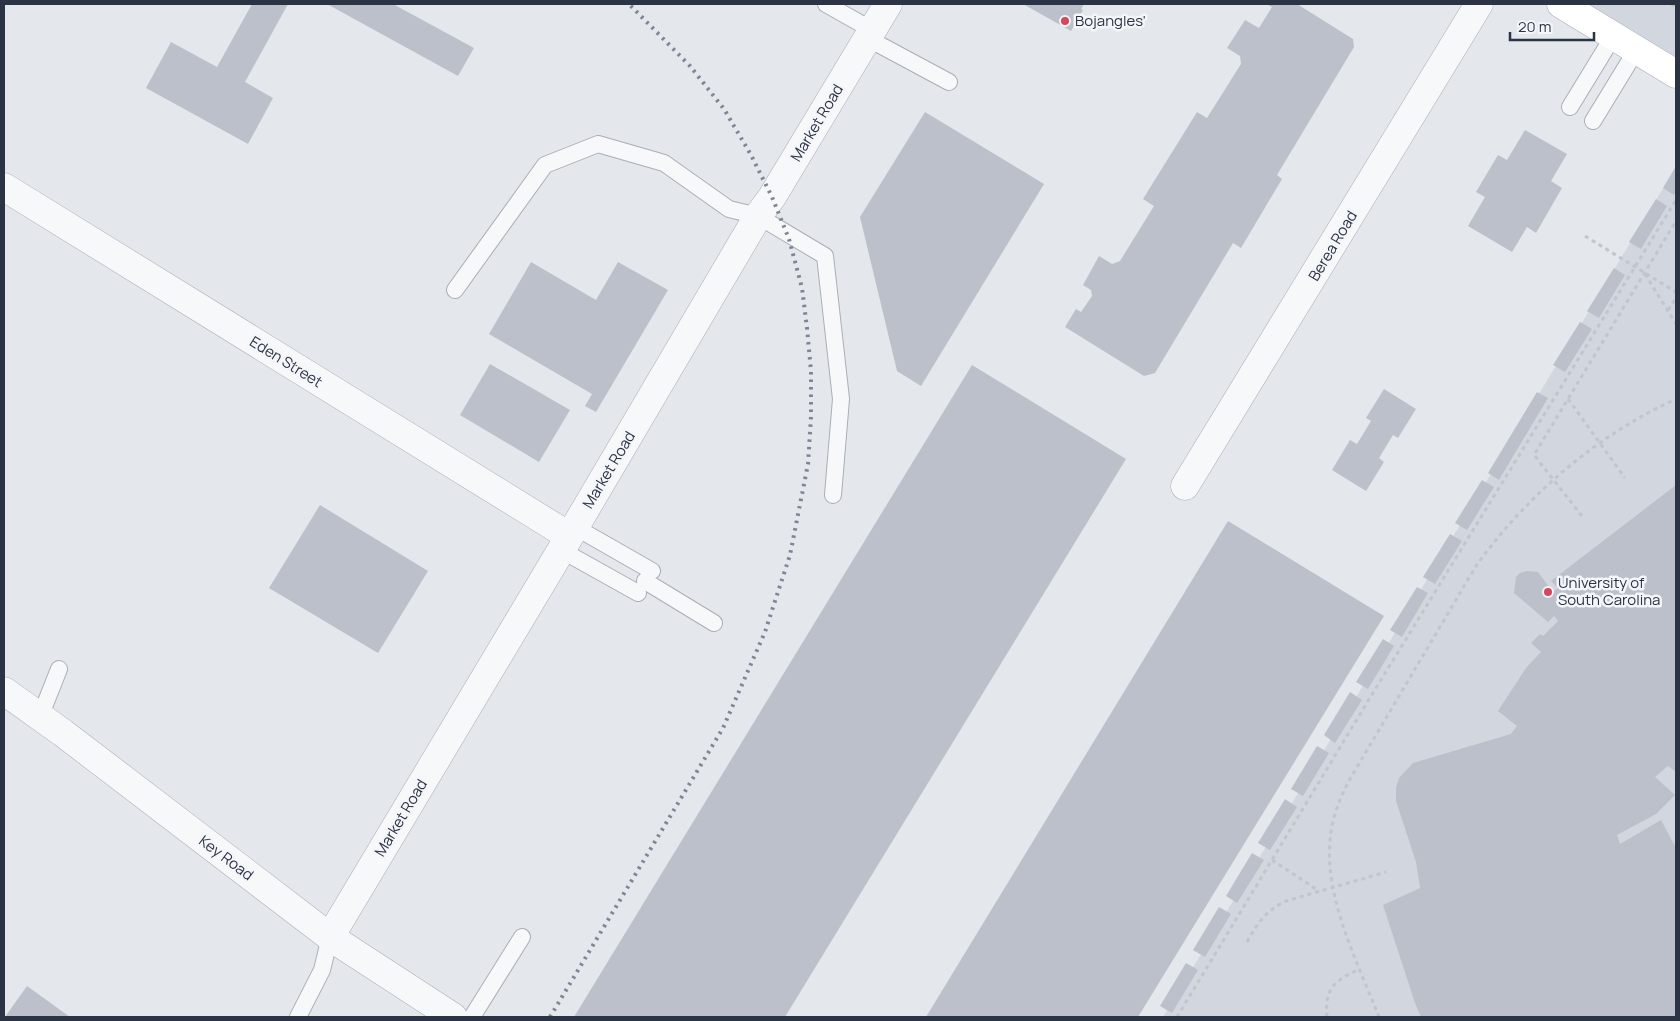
<svg xmlns="http://www.w3.org/2000/svg" width="1680" height="1021" viewBox="0 0 1680 1021" font-family="Manrope,sans-serif">
<rect width="100%" height="100%" fill="#e4e7ec"/>
<path fill="#d2d6de" d="M1546,4H1676V87Z
M1676,167V1017H1163Z"/>
<path fill="#bbc0ca" d="M252,4H288L245,82L273,98L248,144L146,88L171,42L217,67Z
M327,4H393L474,48L458,76Z
M1023,4H1084L1081,9L1083,10L1071,31Z
M1266,4H1297L1353,39L1354,47L1277,175L1282,179L1241,248L1233,243L1155,373L1144,376L1065,327L1076,309L1081,312L1092,296L1091,290L1083,285L1099,256L1112,264L1120,261L1154,206L1143,199L1197,112L1207,118L1241,64L1240,56L1227,48L1245,20L1259,28L1272,7Z
M925,112L1044,184L921,386L897,371L860,217Z
M1525,130L1567,154L1551,181L1562,188L1536,233L1527,227L1512,252L1468,226L1485,197L1476,192L1498,155L1507,160Z
M1676,166V192L1674,195L1663,188Z
M1656,199L1667,206L1641,249L1629,242Z
M531,262L596,300L618,262L668,290L596,412L585,406L592,394L489,334Z
M1614,268L1625,275L1599,318L1587,311Z
M1580,322L1592,329L1565,372L1553,365Z
M490,364L570,410L539,462L460,415Z
M972,365L1126,459L785,1017H574Z
M1384,389L1416,409L1398,438L1393,435L1379,458L1384,462L1366,491L1332,470L1350,440L1357,444L1371,421L1366,418Z
M1537,392L1548,398L1499,480L1488,473Z
M1482,480L1494,487L1467,530L1455,523Z
M1676,485V772L1668,766L1655,777L1675,795L1656,814L1617,835L1620,844L1661,820L1676,848V1017H1421L1415,1003L1383,905L1420,888L1416,862L1396,801V788L1399,778L1413,763L1511,734L1517,726L1498,711L1526,668L1541,652L1531,643L1540,634L1543,636L1558,621L1554,616L1548,622L1514,593L1516,577L1520,573L1527,571L1538,572L1553,592L1558,588L1551,581Z
M320,505L428,571L378,653L269,588Z
M1228,521L1384,616L1138,1017H926Z
M1450,534L1462,541L1435,584L1423,577Z
M1417,587L1428,593L1402,637L1390,630Z
M1383,639L1394,646L1368,689L1356,682Z
M1350,692L1362,700L1335,743L1324,735Z
M1317,746L1329,753L1303,796L1291,789Z
M1285,799L1297,807L1270,850L1258,843Z
M1252,853L1264,860L1237,903L1226,896Z
M1219,907L1231,914L1205,957L1193,950Z
M1186,963L1198,970L1172,1013L1160,1006Z
M27,986L70,1017H5Z"/>
<g fill="none" stroke-linecap="round" stroke-linejoin="round">
<defs>
<path id="lane" d="M826,4L872,30
M867,38L949,82
M1570,107L1614,35
M1593,121L1637,49
M455,290L545,165L598,144L664,163L729,209L758,216L825,256L841,399L833,495
M575,527L652,571
M561,550L638,593
M645,581L714,623
M40,717L59,669
M298,1017L322,970L330,937
M472,1017L522,937"/>
<path id="street" d="M4,187L569,536
M1185,486L1479,4
M4,691L63,733L330,937L453,1017
M330,937L575,527L758,216L772,197L888,4"/>
<path id="secondary" d="M1561,4L1676,74"/>
</defs>
<use href="#lane" stroke="#a9aeb7" stroke-width="18"/>
<use href="#street" stroke="#a9aeb7" stroke-width="29"/>
<use href="#secondary" stroke="#a9aeb7" stroke-width="29"/>
<path stroke="#c2c5cb" stroke-width="3" stroke-dasharray="4 4" stroke-linecap="butt" d="M1671,4L1676,7
M1585,236L1676,292
M1645,274L1676,324
M1668,310L1676,298
M1568,399L1625,478
M1582,516L1534,455L1676,221
M1272,860L1319,891
M1247,942C1258,923 1265,911 1286,901L1386,872
M1177,1017L1368,701L1676,200
M1327,1017C1324,987 1336,980 1360,969
M1379,1017C1358,963 1325,900 1330,841C1331,820 1340,797 1350,779L1476,566C1527,495 1597,435 1676,399"/>
<use href="#lane" stroke="#f7f8fa" stroke-width="16"/>
<use href="#street" stroke="#f7f8fa" stroke-width="28"/>
<use href="#secondary" stroke="#fff" stroke-width="28"/>
<path stroke="#7d8696" stroke-width="4" stroke-dasharray="2.5 5" stroke-linecap="butt" d="M550,1017L723,728L765,632L790,555L808,464L811,417V371L807,328L802,288L789,239L772,197L751,155L724,109L690,66L629,4"/>
</g>
<g fill="#d1495b" stroke="#f4f6f9" stroke-width="2">
<circle cx="1065" cy="21" r="5"/>
<circle cx="1548" cy="592" r="5"/>
</g>
<g text-anchor="middle" stroke-width="5" stroke-linejoin="round" paint-order="stroke">
<g font-size="15" fill="#2b3445" stroke="#f4f6f9" text-anchor="start">
<text x="1075" y="26">Bojangles'</text>
<text x="1558" y="588">University of<tspan x="1558" dy="17">South Carolina</tspan></text>
</g>
<g font-size="15" fill="#2b3445" stroke="#f4f6f9">
<text transform="translate(817 123) rotate(-59)" y="5">Market Road</text>
<text transform="translate(1333 246) rotate(-59)" y="5">Berea Road</text>
<text transform="translate(286 362) rotate(32)" y="5">Eden Street</text>
<text transform="translate(609 470) rotate(-59)" y="5">Market Road</text>
<text transform="translate(401 818) rotate(-59)" y="5">Market Road</text>
<text transform="translate(226 858) rotate(37)" y="5">Key Road</text>
</g>
</g>
<rect width="1680" height="1021" fill="none" stroke="#2b3445" stroke-width="10"/>
<path d="M1510 32v8h84v-8" fill="none" stroke="#2b3445" stroke-width="2.5"/>
<text x="1518" y="32" font-size="15" fill="#2b3445" stroke="#f4f6f9" stroke-width="4" paint-order="stroke">20 m</text>
</svg>
